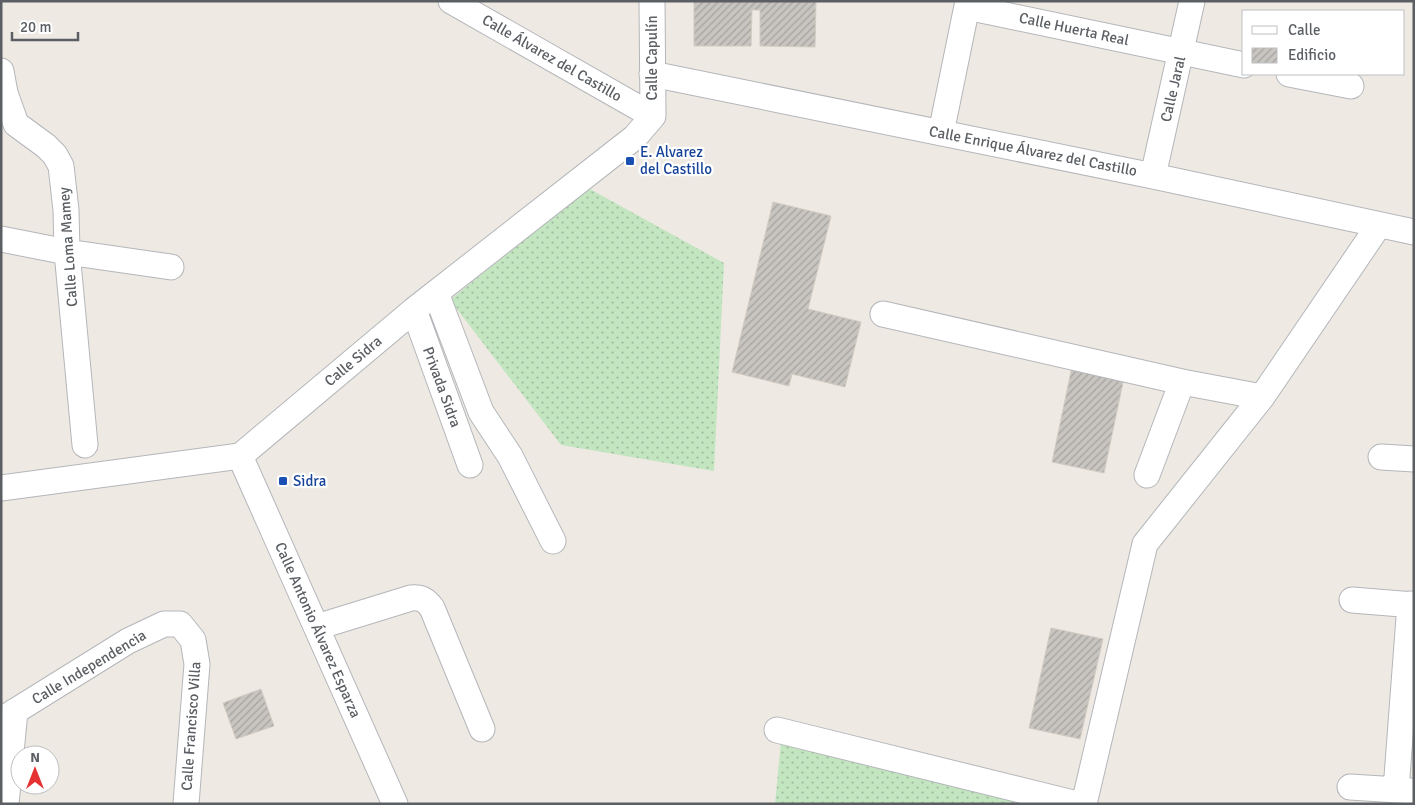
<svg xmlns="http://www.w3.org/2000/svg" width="1415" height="805" viewBox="0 0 1415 805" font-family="Signika,sans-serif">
<defs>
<pattern id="grass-dots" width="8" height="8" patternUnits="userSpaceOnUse" patternTransform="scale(1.25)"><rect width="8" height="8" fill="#c3e5c0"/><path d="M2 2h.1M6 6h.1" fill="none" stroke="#a1bda0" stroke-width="1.8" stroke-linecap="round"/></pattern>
<pattern id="building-hatch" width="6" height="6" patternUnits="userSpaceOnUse" patternTransform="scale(1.25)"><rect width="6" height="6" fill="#c8c5c0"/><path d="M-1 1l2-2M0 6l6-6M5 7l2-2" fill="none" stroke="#a5a3a0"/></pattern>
</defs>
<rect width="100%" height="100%" fill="#eeeae3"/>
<path fill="url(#grass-dots)" d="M588,188L724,263L714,471L561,445L450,300Z
M781,741L1039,804H775Z"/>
<path fill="url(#building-hatch)" stroke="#d2ccc1" d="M694,1H816L815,47L760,46V10H752L751,46H694Z
M773,202L831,216L808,309L861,322L845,387L792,374L789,386L732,372Z
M1073,362L1125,373L1104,473L1052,462Z
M1051,628L1103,639L1080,739L1029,728Z
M261,689L274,726L236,739L223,703Z"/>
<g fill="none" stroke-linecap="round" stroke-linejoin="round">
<defs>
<path id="minor" d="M451,1L653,116
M652,1L653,116
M967,7L1244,65
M1,71L5,93L16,124L46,146L55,155L61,166L66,210L67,252L85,445
M652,74L1153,176L1414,232
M1289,74L1351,86
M941,133L968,1
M1153,176L1192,1
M1,239L67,252L171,267
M436,293L481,412L510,456L553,541
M414,310L470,465
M883,314L1182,382
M240,456L395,804
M1381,457L1414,459
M1147,475L1182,382L1262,397
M1,488L240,456L414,310L635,137L653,116
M1352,600L1414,605
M317,627L411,598C421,597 426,600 432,608L482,729
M1,720L128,641L164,624H180L193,640L197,664L186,804
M777,730L1077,804
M1350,787L1414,791
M1396,790L1410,604
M6,804L15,711
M1084,804L1145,544L1262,397L1379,225"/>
</defs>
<use href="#minor" stroke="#b4b6ba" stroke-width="27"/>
<use href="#minor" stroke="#fff" stroke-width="25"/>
</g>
<g fill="#1a4fb4" stroke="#fff" stroke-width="2">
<rect x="625" y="156" width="10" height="10" rx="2.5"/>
<rect x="278" y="476" width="10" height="10" rx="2.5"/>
</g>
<g text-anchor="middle" stroke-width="4.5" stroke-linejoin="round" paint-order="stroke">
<g font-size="15" fill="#5b5f63" stroke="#fff">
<text transform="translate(1074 29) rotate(12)" y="5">Calle Huerta Real</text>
<text transform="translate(552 58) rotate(30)" y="5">Calle Álvarez del Castillo</text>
<text transform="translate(652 58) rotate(-90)" y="5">Calle Capulín</text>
<text transform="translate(1173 89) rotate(-77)" y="5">Calle Jaral</text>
<text transform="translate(1033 151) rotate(11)" y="5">Calle Enrique Álvarez del Castillo</text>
<text transform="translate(68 247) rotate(-94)" y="5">Calle Loma Mamey</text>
<text transform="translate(353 361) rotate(-40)" y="5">Calle Sidra</text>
<text transform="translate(442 387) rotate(70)" y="5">Privada Sidra</text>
<text transform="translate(318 630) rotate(66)" y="5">Calle Antonio Álvarez Esparza</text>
<text transform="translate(89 667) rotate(-31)" y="5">Calle Independencia</text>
<text transform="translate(191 726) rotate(-86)" y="5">Calle Francisco Villa</text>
</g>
<g font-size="15" fill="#164399" stroke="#fff" text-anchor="start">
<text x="640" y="157">E. Alvarez<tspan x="640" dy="17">del Castillo</tspan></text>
<text x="293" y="486">Sidra</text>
</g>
</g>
<rect width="1415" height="805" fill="none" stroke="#5b5f63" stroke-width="5"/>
<rect x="1242" y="10" width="162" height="65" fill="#ffffff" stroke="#bdbfc1"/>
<rect x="1252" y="26" width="25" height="8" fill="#ffffff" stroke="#bdbfc1"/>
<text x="1288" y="35" font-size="15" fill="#5b5f63">Calle</text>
<rect x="1252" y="48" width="25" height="15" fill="url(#building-hatch)" stroke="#bdbfc1"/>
<text x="1288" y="60" font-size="15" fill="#5b5f63">Edificio</text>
<g transform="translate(35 770)"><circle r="24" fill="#ffffff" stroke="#bdbfc1"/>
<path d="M0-4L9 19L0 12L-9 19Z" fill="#e63132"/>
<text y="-8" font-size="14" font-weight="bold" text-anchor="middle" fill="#5b5f63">N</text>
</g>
<path d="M12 32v8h66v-8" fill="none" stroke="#5b5f63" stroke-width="2.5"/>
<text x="20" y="32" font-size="15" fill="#5b5f63" stroke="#ffffff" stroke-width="4" paint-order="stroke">20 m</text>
</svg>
